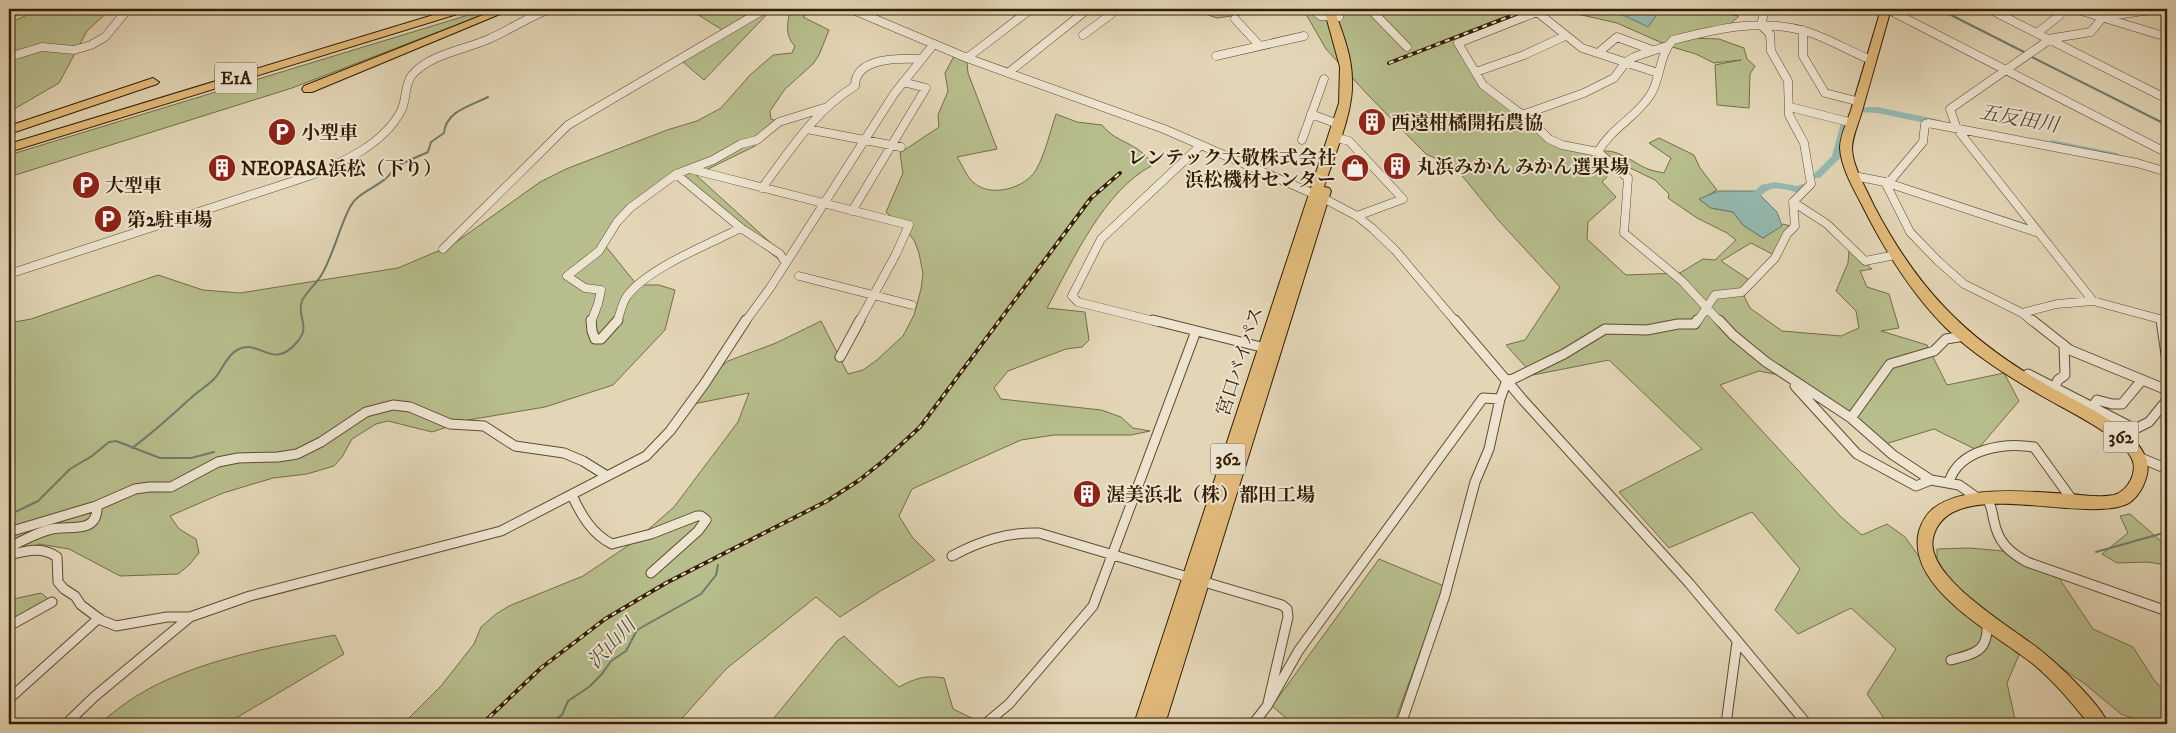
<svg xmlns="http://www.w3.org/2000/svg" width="2176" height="733" viewBox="0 0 2176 733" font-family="'IM FELL DW Pica','Noto Serif JP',serif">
<rect width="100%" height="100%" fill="#e3d6b6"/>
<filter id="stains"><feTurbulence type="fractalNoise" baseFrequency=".004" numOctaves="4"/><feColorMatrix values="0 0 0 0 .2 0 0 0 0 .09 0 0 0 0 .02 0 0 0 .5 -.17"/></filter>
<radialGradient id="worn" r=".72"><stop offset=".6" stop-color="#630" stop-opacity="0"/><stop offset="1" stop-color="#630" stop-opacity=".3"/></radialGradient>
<path fill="#b7bd8c" stroke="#756d48" d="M41,9H111L87,31L59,83L9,112V23Z
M488,9H498L292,88L9,177V155Z
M689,9H772L704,80L683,62L724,31Z
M790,9H813L803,17L829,30L819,55L813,64L785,89L770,111L771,119L779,122L763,136L755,146L696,175L785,256L781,261L673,176L635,204L604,244L637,285H659L675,290L665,330L613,385L545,407L468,420L432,432L388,421L376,424L352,439L342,457L334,466L307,474L273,478L223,493L170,516L179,529L196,539L199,553L189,565L178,574L120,576L69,549L39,544L9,556V323L31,319L158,275L203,290L240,293L398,268L452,245L540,182L566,169L667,130L697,121L721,108L750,75L773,55L792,53L795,46C784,35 788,23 790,9Z
M1190,9H1283L1217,18Z
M1303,9H1603L1623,15L1653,10L1649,9H1719L1720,13L1739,16L1730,24L1689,38L1719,39L1744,48L1747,59L1755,66L1750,74L1749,108L1717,105L1715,65L1741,60L1714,63L1696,54L1669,46L1617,23L1564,11H1542L1456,41L1481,81L1554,142L1598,152L1616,167L1602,182L1616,197L1588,222L1587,239L1626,275L1680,273L1703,259L1715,260L1736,240L1727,233L1697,218L1668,198L1669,194L1655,180L1622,164L1617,166L1601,152C1616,147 1635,164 1648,169C1653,171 1659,172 1664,173L1671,158L1649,143L1659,138L1694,155L1700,168L1717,190L1700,200L1711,208L1733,212L1743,225L1763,238L1783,224L1794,227L1776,256L1751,243L1721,261L1748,279L1742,292L1750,308L1782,331L1841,336L1859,328L1856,311L1836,291L1848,263L1849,250L1872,269L1860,271L1867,287L1889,294L1899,328L1881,331L1927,345L1947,385L2004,373L2019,401L1977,450L1934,429L1882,445L1794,378L1759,371L1720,385L1840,516L1862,535L1887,524L1905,537L1939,585L2019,655L2007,683L2016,724H1888L1867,694L1896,649L1851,608L1798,634L1775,610L1800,569L1752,512L1669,548L1619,492L1702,449L1609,360L1533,375L1506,345L1525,340L1560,287L1499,221L1455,167L1426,154L1367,94L1326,49Z
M954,56L967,63L968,73L997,149L957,157C962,164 967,178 974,183C992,198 1025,188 1036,170C1045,154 1050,132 1056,114L1077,122L1102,125C1118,145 1136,140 1153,165C1104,190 1073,260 1047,308L1085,312L1089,340L1082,347L1066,349L1008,371L994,388L1001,399L1101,410L1121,417L1133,428L1150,431L1131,435H1054L1021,440L912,489L899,516L912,537L935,560L882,590L840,617L816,597L726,669L677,724H403L441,686L474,644L481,627L496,614L509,606L583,576L635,541L674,507L738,422L749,393L688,405L703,382L728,361L776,343L821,321L848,374L863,370L877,360L903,336L914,315L921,289L923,274L919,253L914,240L902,225L886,212L903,173L900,153L939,127L938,115L948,91L945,73Z
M2130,514L2162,542L2167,544V565L2147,562L2117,563L2102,554L2128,533L2120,516Z
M1969,548L2003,551L2055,572L2093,629L2133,647L2154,680L2167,694V724H2147L2121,714L2085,684L1996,623L1937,568V549Z
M1379,559L1444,586L1394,724H1293L1272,706Z
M41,593L51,601L9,623V600Z
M335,635L344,654L226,724H98C111,715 124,703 138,695C194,661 271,647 335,635Z
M844,636L899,687C915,678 926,675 944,678L953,709L980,722L977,724H769L837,641Z"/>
<path fill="#95b9b1" stroke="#6e7b6b" d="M1603,9H1649L1653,10L1656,16L1648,27L1623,15Z
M1719,191H1756L1777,212L1782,226L1763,238L1743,225L1733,212L1711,208L1699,199Z"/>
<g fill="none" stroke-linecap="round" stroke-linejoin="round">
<path stroke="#6e7b6b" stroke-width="2" d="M1939,9L2026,53
M2030,56L2167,125
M132,448C154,432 173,414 193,396C200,390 207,386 214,379C222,371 226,356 237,350C260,337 272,373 298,341C311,325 296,316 302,301C306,291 317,284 322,274C334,253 339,228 350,207C359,189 387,186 394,167L428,152L431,142L444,133C446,111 470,106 488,97
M9,515L38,501L70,469L92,456L109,442L116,441L160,458H191L214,452
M2096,552L2167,532
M548,724L562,715L568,701L589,687L602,674L611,661L626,651L637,630L701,594L716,575L718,565"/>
<path fill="#95b9b1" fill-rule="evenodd" d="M23,9H34L9,20V14Z
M1863,107H1877L1940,120L1945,123L1940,126L1877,113L1860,112L1858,110Z
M1846,120L1851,123L1841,157L1820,178H1814L1812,176L1832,156L1841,123Z
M2052,140L2117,153L2122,156L2117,159L2049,145L2047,143Z
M1775,182L1797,186L1803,184L1808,187L1799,193C1790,191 1778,186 1769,190C1762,193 1759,200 1750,198L1749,196L1761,185Z"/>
<defs>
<path id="minor-far1" d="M851,9L967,58L1164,129L1323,198L1357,216L1373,229L1395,250L1456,322
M1312,9L1321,16L1339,17
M1370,9L1407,47
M1887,9L2167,153
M1989,9L2167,99
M2075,9L2167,37
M1235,19L1259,45
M1761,25L1765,9
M1803,30V56L1825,93L1860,102
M2037,33L2060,15L2061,9
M1083,35L1118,9
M2048,39L2091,32L2103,17L2157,9
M2049,40L1950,109L1957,129L2093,301
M9,46V48
M1598,53L1617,37L1652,50
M1216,56L1304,36
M9,57L42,47L74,50L91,45L105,37L128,9
M967,58L1031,9
M1476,72L1524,55L1565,36
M1008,73L1088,9
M1658,73L1582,48L1537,12L1458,43L1483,85L1529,120L1549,139L1562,145L1598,152L1628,178L1624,233L1682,281L1720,322
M1790,107L1853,123
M1311,114L1338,124
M1522,115L1584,93L1614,78L1626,62L1634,57L1667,46
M807,129L901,147
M1341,139L1349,141L1403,199L1357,216
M1302,140L1324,79
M1598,152C1611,128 1637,117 1651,94C1661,77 1659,55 1673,40C1716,29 1760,18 1805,31C1828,38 1849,51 1871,60
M690,169L909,225L896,254L859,322
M676,174L741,228L780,254L785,262
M1854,176L1885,182L2039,233
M1885,182L1910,232L1938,261L1964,284L2022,313L2033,322
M1885,182L1891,180L1923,142L1925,124L1928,123L2137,163L2167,172
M762,188C790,151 814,111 855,86C855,57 900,58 920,59
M1793,202L1827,224L1865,261L1895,255
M852,211L926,88L903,82
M443,249L568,125L765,9
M9,274L309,176C343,162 383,145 401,111C407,100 404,85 412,75C431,53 466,50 491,38C511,29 529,17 549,9
M799,276L912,305
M2022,313L2057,304L2093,301L2167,321
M2161,319V322
M591,322L598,304L601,290L585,288L567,276L599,251L617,222L630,208L676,174L713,160L741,144L757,140L779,122L824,108
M617,322C620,314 622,303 627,296C648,268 709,244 741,228
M745,322L770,288L894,94L933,45
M1158,322L1078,302L1072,296L1101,239L1201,145
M1697,322L1715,295L1742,292L1775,258L1787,234L1795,226L1793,202L1811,184L1804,143L1789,115L1788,81L1771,51L1770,34L1761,25"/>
<path id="minor" d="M591,320L592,331L595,339H601L618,320
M1153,320L1265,348
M1455,320L1523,400L1689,583L1807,724
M1719,320L1733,335L1766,362L1851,418L1893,455L1931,480L1959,485L1979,499
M2032,320L2070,350L2167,390
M2161,320L2167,361
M2165,320L2167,321
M840,357L860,320
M2028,374L2135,429L2149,422L2167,400
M1795,386L1857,454L1916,486L1931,480
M2054,388L2058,380L2065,375L2064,345
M2092,408L2097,400L2112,404H2122L2142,380
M1851,418L1890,364L1934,351L1946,339L1964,336
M2141,458L2167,469
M1949,482C1959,449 2004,442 2034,447L2073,501
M572,495C581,515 592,534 612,544L651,534L697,516H701L706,520L698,531L651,573
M1987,499C1992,506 1992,513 1994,521C1998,542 2009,552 2027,562L2167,611
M9,532L96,506L135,489L149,487H171L218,462L238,458L278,457L297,454L321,442L366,412L393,405L410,407L450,424L484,426L515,446L564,453L583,461L607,476
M9,547C23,541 37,532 52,529C69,525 98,535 97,506
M9,555C26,551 42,546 57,557L58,582L64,589L75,596L81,605L101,620L116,626L167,617H190
M952,556C980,541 1007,532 1039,533L1282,605L1287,609L1288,617L1268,703
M9,626L52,602
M1951,660C1977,653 1989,651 1987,621
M9,699L99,618
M66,724L94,697L190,617L250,596L501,531L646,456L670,431L705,383L746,320
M985,724L1009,704L1093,606L1196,331
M1253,724L1267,706L1299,650L1483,398L1500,399
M1401,724L1445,595L1475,482L1489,449L1500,399L1507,380L1513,379L1564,354L1605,329L1647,330L1678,324H1695L1697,320
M1726,724L1737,642"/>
<path id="highway" d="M388,9H403L396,13H388L387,11Z
M453,9H468L467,11L9,152V144Z
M498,9H512L312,92H304L302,89L304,86Z
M1324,9H1334C1342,32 1352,55 1352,80C1354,112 1334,156 1324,187L1329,188L1331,191L1165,724H1134L1339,103L1340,67Z
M1881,9H1891C1881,43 1872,77 1862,111C1859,122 1852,137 1852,149C1853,168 1866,188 1874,206C1917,288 1965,338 2045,384C2074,401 2129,423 2144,454C2150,465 2148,475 2143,486C2140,492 2135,499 2129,503C2085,526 1948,472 1933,538C1924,579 2019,631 2045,654C2062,668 2101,705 2108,724H2089C2072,703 2054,681 2032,663C1996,634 1905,588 1919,531C1922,522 1926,514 1934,508C1966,484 2032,492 2070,494C2084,495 2100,498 2114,495C2128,491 2138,472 2132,459C2122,436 2064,409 2042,396C2008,376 1974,355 1946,328C1911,293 1884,249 1862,205C1853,188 1841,167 1840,148C1840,136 1847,122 1851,110C1861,77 1871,43 1881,9Z
M153,78L159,82L157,84L9,134V126Z"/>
</defs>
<use href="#minor-far1" stroke="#5f4b30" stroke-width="9"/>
<use href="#minor" stroke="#5f4b30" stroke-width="11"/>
<use href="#highway" stroke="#331d03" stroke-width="2"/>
<use href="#minor-far1" stroke="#ede4d0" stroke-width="8"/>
<use href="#minor" stroke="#ede4d0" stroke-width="9"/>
<use href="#highway" fill="#e2bb7b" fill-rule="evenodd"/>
<defs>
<path id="rail" d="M1389,63L1529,9
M482,724L541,668L605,619L666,583L827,501L858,481L882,462L920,427L1091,198L1120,173"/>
</defs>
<use href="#rail" stroke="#331d03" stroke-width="4"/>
<use href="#rail" stroke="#ede4d0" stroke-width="2" stroke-dasharray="5" stroke-linecap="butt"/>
</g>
<defs>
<symbol id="building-disc" viewBox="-11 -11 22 22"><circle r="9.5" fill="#8f2418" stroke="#ede4d0"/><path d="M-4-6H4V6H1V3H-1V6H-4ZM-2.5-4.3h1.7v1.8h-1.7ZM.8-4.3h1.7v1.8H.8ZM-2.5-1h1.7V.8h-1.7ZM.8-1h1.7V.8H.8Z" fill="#fff"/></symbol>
<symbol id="parking-disc" viewBox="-11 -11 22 22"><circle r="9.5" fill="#8f2418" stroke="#ede4d0"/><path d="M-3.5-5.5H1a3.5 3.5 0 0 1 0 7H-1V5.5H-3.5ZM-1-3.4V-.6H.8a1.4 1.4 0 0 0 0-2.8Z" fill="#fff"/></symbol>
<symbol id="shop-disc" viewBox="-11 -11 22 22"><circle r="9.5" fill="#8f2418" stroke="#ede4d0"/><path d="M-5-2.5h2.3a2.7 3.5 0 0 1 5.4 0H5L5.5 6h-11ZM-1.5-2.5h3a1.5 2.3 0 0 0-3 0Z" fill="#fff"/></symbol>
</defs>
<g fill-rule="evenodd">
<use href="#building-disc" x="1356" y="106" width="32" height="32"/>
<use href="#parking-disc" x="266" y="116" width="32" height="32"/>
<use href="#building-disc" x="1381" y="150" width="32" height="32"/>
<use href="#building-disc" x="206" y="152" width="32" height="32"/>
<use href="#shop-disc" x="1339" y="152" width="32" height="32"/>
<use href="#parking-disc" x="70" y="169" width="32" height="32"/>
<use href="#parking-disc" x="92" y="203" width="32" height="32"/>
<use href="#building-disc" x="1071" y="478" width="32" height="32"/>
</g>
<g text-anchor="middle" stroke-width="4" stroke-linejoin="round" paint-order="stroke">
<g fill="#ede4d0" stroke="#6b5940" stroke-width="1">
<rect x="215" y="62.5" width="42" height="31" rx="4"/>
<rect x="2103.5" y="421.5" width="35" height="31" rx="4"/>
<rect x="1210.5" y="443.5" width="35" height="31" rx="4"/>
</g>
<g font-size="18" font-weight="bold" fill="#331d03">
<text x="236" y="84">E1A</text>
<text x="2121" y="443">362</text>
<text x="1228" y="465">362</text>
</g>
<g font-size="19" font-weight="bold" fill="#331d03" stroke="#ede4d0" text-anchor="start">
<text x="1391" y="129">西遠柑橘開拓農協</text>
<text x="301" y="139">小型車</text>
<text x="1336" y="164" text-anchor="end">レンテック大敬株式会社<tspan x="1336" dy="22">浜松機材センター</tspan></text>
<text x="1416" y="173">丸浜みかん みかん選果場</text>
<text x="241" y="175">NEOPASA浜松（下り）</text>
<text x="105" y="192">大型車</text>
<text x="127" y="226">第2駐車場</text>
<text x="1106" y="501">渥美浜北（株）都田工場</text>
</g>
<g font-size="19" fill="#331d03" stroke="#ede4d0">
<text transform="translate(1239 361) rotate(-72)" y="7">宮口バイパス</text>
</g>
<g font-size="20" font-style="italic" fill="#504c37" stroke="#ede4d0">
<text transform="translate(2019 118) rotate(10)" y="7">五反田川</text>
<text transform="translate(611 643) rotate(-47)" y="7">沢山川</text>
</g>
</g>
<rect width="2176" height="733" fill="none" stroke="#e3d6b6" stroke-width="30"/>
<rect x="10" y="10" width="2156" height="713" fill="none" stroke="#331d03" stroke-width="2.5"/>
<rect x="15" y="15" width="2146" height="703" fill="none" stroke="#331d03"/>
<rect width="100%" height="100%" filter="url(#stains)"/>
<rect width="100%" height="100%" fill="url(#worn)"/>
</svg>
